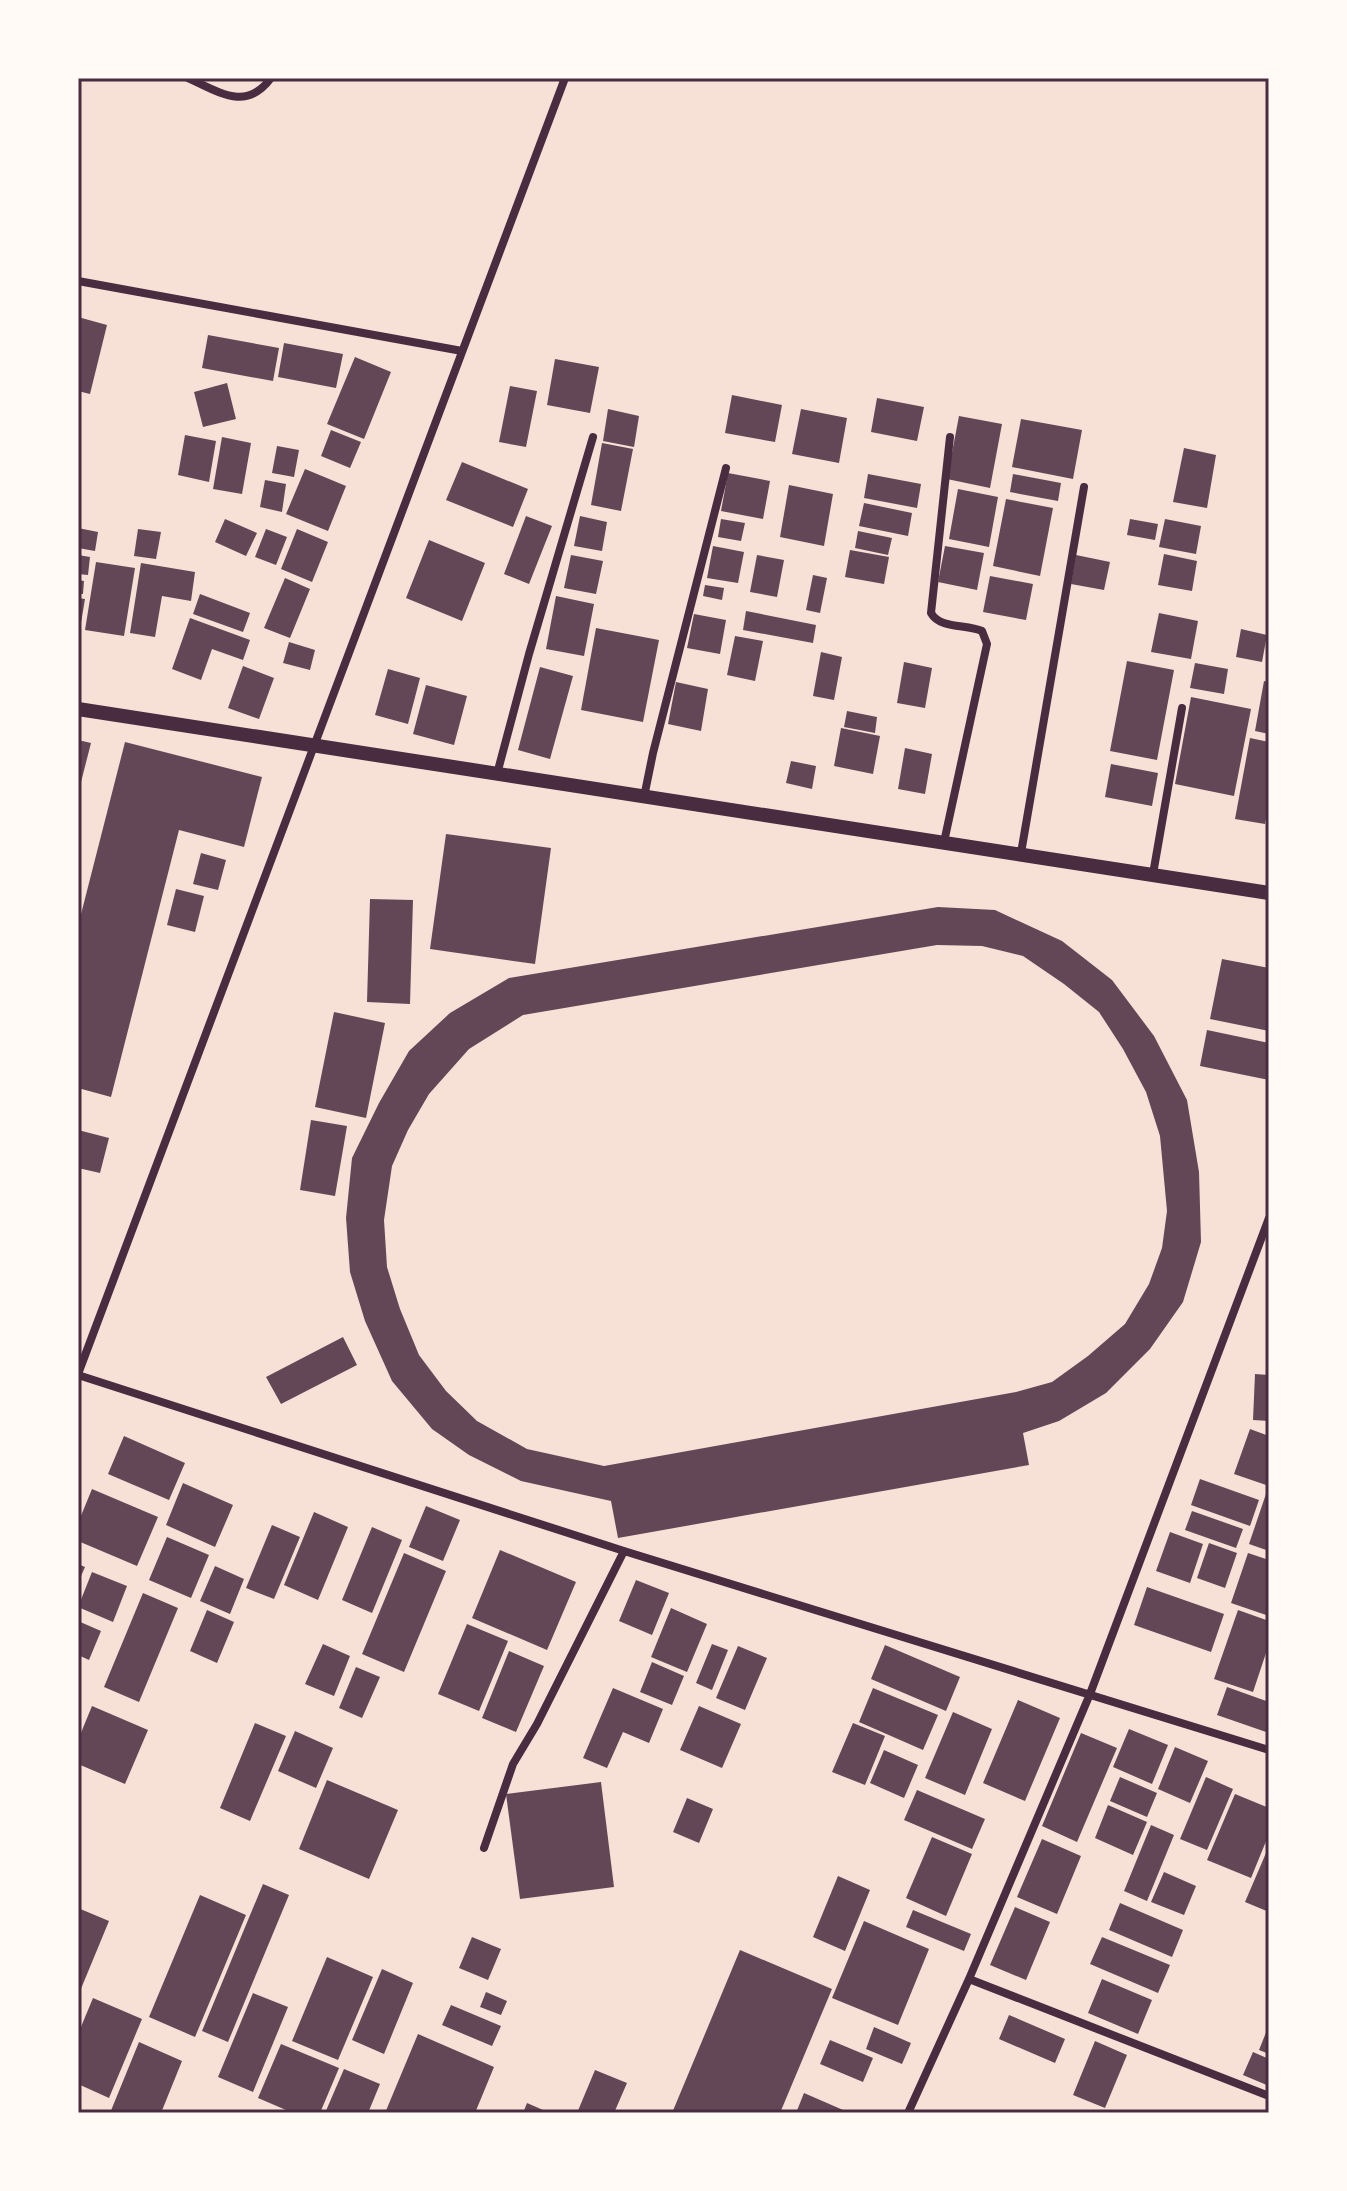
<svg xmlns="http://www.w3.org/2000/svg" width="1347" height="2191" viewBox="0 0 1347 2191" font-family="Montserrat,sans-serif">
<rect width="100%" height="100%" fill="#f7e1d7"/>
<path fill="#644757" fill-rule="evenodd" d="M78,317L107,325L90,394L78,391Z
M208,335L279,348L273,381L202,368Z
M284,343L343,354L336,388L278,377Z
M355,357L391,372L364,439L327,424Z
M555,359L599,367L590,413L547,405Z
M227,383L236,419L203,427L194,392Z
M510,386L537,391L526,447L499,442Z
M732,395L782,405L775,442L725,433Z
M877,398L924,407L917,441L871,432Z
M608,409L639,416L634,447L603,441Z
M801,409L847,418L839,463L792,454Z
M959,416L1002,424L990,488L947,479Z
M1021,419L1082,430L1073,479L1012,467Z
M331,430L361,442L350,468L321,456Z
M185,435L216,441L209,482L178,475Z
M222,437L251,443L242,494L213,489Z
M602,443L633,449L621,511L591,505Z
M277,446L299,450L294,477L272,473Z
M1184,448L1216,455L1207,508L1173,502Z
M462,462L528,489L513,527L446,500Z
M305,469L346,486L328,531L286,514Z
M728,473L770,481L763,519L721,511Z
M868,474L921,484L917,508L864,498Z
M1013,474L1061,483L1058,501L1010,492Z
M265,480L286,484L282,512L260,507Z
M789,485L833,494L824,546L780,537Z
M958,489L998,497L989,547L949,539Z
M1006,499L1053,508L1040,576L993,566Z
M864,503L912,513L908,536L859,526Z
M526,516L552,526L529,584L504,574Z
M580,516L607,522L602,551L574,546Z
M225,519L257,533L246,556L215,542Z
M721,519L745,523L741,541L718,537Z
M1130,519L1158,524L1155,540L1127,535Z
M1165,519L1201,526L1196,554L1159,547Z
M78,528L98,532L95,551L78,548Z
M138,529L161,532L156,559L134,556Z
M266,529L287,537L276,565L255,557Z
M297,529L328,542L312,582L281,569Z
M858,531L892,538L888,555L855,548Z
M429,540L485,563L462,621L406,598Z
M713,546L744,552L738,583L707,578Z
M945,546L984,553L977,590L938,582Z
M850,550L889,557L884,584L845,577Z
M1164,554L1197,561L1192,591L1158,585Z
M78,555L90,557L88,575L78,574Z
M571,555L603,561L596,594L564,588Z
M757,555L784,560L777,597L750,592Z
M1076,555L1110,562L1104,590L1071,584Z
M96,562L135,568L124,636L85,630Z
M141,563L195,572L191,601L162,596L155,637L130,633Z
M813,575L827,578L820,613L806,610Z
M990,576L1033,584L1026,620L983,612Z
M285,578L310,589L290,638L264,628Z
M78,580L84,581L83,594H78Z
M705,585L724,588L722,600L703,596Z
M200,594L250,613L243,632L193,614Z
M556,596L594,604L584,656L546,649Z
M78,598L85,599L80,629H78Z
M746,611L816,625L813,643L743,630Z
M1159,613L1198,621L1191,659L1151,652Z
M694,614L726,620L720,654L687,648Z
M190,618L250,640L243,660L212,649L201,680L172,669Z
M596,628L659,640L643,722L581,710Z
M1241,629L1267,635L1262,662L1236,657Z
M735,636L763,641L755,681L727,675Z
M289,642L315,650L310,670L283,663Z
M821,652L842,657L834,700L813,696Z
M1127,661L1174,670L1157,760L1110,751Z
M904,662L932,668L925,708L897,703Z
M1195,663L1228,669L1224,694L1190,688Z
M243,666L274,678L259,719L228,708Z
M540,667L573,676L550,759L518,750Z
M388,669L420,678L408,724L375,715Z
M1264,681L1269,682V734L1255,731Z
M676,682L708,689L701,731L668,724Z
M426,685L467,696L454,745L413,734Z
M1191,697L1251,709L1234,796L1175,784Z
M847,711L877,717L875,733L844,727Z
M841,728L880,736L873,774L834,766Z
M1250,738L1269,742V802L1265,824L1235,819Z
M78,740L91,743L79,790H78Z
M125,742L262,777L244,847L179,830L111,1097L78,1088V926Z
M905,748L932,754L925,794L898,789Z
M791,761L816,766L812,789L786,783Z
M1111,764L1158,773L1152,806L1105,797Z
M446,834L551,848L535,964L430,949Z
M201,853L226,860L218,890L193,884Z
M176,889L204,896L195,932L167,925Z
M370,899L413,900L410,1004L367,1002Z
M938,907L995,910L1062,941L1112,980L1154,1036L1187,1100L1199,1172L1201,1242L1183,1302L1150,1349L1106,1393L1059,1421L1023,1433L1029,1465L618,1538L611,1501L521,1481L469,1455L432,1429L392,1381L365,1321L350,1272L346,1218L352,1158L379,1103L409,1051L450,1013L509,978ZM937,945L982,946L1023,956L1064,984L1099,1012L1123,1049L1146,1092L1160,1136L1167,1211L1162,1248L1149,1284L1125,1324L1088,1356L1052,1382L1016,1392L604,1466L527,1449L477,1421L446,1391L419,1355L400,1309L387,1267L384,1220L392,1166L408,1130L429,1094L469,1049L523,1015Z
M1222,959L1269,968V1031L1210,1019Z
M334,1012L385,1023L366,1118L315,1107Z
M1207,1030L1269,1043V1080L1200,1066Z
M311,1120L347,1126L335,1196L300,1190Z
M78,1130L109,1138L100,1173L78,1168Z
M343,1337L357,1365L281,1404L266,1377Z
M1255,1374L1269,1375V1421L1253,1420Z
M1250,1429L1269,1436V1486L1234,1474Z
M124,1436L185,1463L169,1500L108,1474Z
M1200,1479L1259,1500L1250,1526L1191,1505Z
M183,1483L233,1505L215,1547L166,1525Z
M1268,1488L1269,1489V1551L1249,1544Z
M92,1489L158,1517L137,1566L78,1541V1523Z
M426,1506L460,1520L443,1561L409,1547Z
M1192,1511L1243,1529L1236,1548L1185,1530Z
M314,1512L348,1527L318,1600L284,1585Z
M272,1525L300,1537L274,1599L246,1588Z
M372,1527L402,1540L372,1613L342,1600Z
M1170,1532L1203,1544L1190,1583L1156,1571Z
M167,1537L209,1555L191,1598L149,1580Z
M1209,1543L1237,1553L1225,1588L1197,1578Z
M500,1550L576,1582L547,1650L472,1618Z
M404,1553L446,1571L404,1672L362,1654Z
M1248,1553L1269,1560V1616L1231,1603Z
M78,1564L85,1567L78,1583Z
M215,1566L244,1579L230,1614L200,1601Z
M92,1572L127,1586L113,1622L78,1607Z
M636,1580L669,1593L652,1635L619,1621Z
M1147,1587L1224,1614L1211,1652L1134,1625Z
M143,1593L178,1608L139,1702L104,1687Z
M671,1608L707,1624L687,1672L651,1657Z
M207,1610L234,1622L217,1663L190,1651Z
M1238,1610L1269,1621V1644L1253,1692L1214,1679Z
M78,1621L101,1631L89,1660L78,1655Z
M467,1624L508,1641L479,1711L438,1694Z
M323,1644L350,1656L334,1696L305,1684Z
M712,1644L728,1650L712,1690L696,1683Z
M885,1645L960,1677L946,1711L871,1679Z
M738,1646L767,1658L745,1710L716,1698Z
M509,1651L544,1666L516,1732L482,1718Z
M652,1662L684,1676L672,1705L640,1692Z
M356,1667L380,1677L362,1718L339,1708Z
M1227,1687L1269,1702V1733L1217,1715Z
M613,1688L663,1709L649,1743L623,1732L607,1768L583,1758Z
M873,1688L938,1715L923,1750L859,1722Z
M1018,1700L1060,1718L1025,1801L983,1783Z
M92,1706L148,1730L125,1784L78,1764V1740Z
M699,1706L741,1724L722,1768L680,1750Z
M953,1712L992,1729L965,1795L925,1778Z
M255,1723L286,1736L250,1821L220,1808Z
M853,1723L885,1736L865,1785L832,1772Z
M1129,1729L1168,1745L1152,1784L1113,1767Z
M295,1731L333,1748L316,1788L278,1771Z
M1081,1733L1117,1748L1077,1842L1042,1826Z
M1175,1747L1208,1761L1190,1803L1158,1789Z
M884,1750L918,1765L904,1798L870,1783Z
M1120,1777L1157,1793L1147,1817L1110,1801Z
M1206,1777L1233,1789L1207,1850L1180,1839Z
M327,1780L398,1810L369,1879L299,1849Z
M601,1782L614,1887L520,1899L506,1794Z
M917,1790L985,1819L972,1849L904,1820Z
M1235,1794L1269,1808V1834L1251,1878L1207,1860Z
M687,1798L713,1809L699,1843L673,1832Z
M1108,1805L1147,1822L1133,1855L1095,1838Z
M1151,1825L1174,1835L1147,1901L1124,1891Z
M932,1837L972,1854L946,1916L906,1898Z
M1042,1839L1081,1856L1057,1914L1017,1897Z
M1269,1846V1912L1245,1902Z
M1164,1872L1196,1886L1184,1915L1151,1902Z
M838,1876L870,1890L845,1951L813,1937Z
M263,1884L289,1895L228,2042L202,2031Z
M200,1895L246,1915L195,2037L149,2017Z
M1120,1903L1183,1930L1172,1957L1109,1930Z
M1015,1907L1050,1922L1026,1980L990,1965Z
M78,1908L109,1921L78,1996Z
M913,1910L971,1934L964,1951L906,1927Z
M864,1921L929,1949L898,2025L832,1998Z
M472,1937L501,1949L488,1980L459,1968Z
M1102,1937L1170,1965L1158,1993L1090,1964Z
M740,1950L832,1989L780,2113H672Z
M327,1957L373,1977L338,2060L292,2041Z
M382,1969L413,1983L384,2054L352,2040Z
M1102,1979L1152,2000L1138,2034L1088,2013Z
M486,1992L507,2001L501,2015L480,2007Z
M253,1993L288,2007L253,2092L218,2077Z
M93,1998L142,2019L109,2098L78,2084V2034Z
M451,2005L501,2026L492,2046L442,2025Z
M1009,2015L1065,2039L1055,2063L999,2039Z
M1269,2025V2054L1259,2050Z
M874,2027L911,2043L902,2064L866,2049Z
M418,2034L494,2067L475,2113H385Z
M830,2040L873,2058L863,2082L820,2064Z
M1095,2041L1127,2055L1105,2108L1073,2095Z
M139,2042L182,2061L161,2113H110Z
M281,2044L339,2068L320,2113H293L258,2098Z
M1253,2052L1269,2059V2086L1243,2075Z
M344,2069L380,2084L368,2113H325Z
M595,2070L627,2083L614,2113H577Z
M804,2093L850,2113H796Z
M527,2103L550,2113H523Z"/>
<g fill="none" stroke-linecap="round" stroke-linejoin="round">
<path stroke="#4a2c40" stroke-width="8" d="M188,78C219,92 246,112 271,78
M78,281L462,351
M497,774L529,654L593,437
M644,797L653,753L726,468
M944,842L987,644L982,631C966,624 940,629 931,613L950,437
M1021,853L1084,487
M1153,874L1182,708
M78,1374L565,78
M78,1375L624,1551L1269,1750
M484,1848L513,1764L537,1724L624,1551
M969,1979L1269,2096
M908,2113L969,1979L1090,1694L1269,1218"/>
<path stroke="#4a2c40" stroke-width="14" d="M78,709L1269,893"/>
</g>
<rect width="1347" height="2191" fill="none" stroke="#fffaf5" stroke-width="160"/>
<rect x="80" y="80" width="1187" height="2031" fill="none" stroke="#4a2c40" stroke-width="3"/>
</svg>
